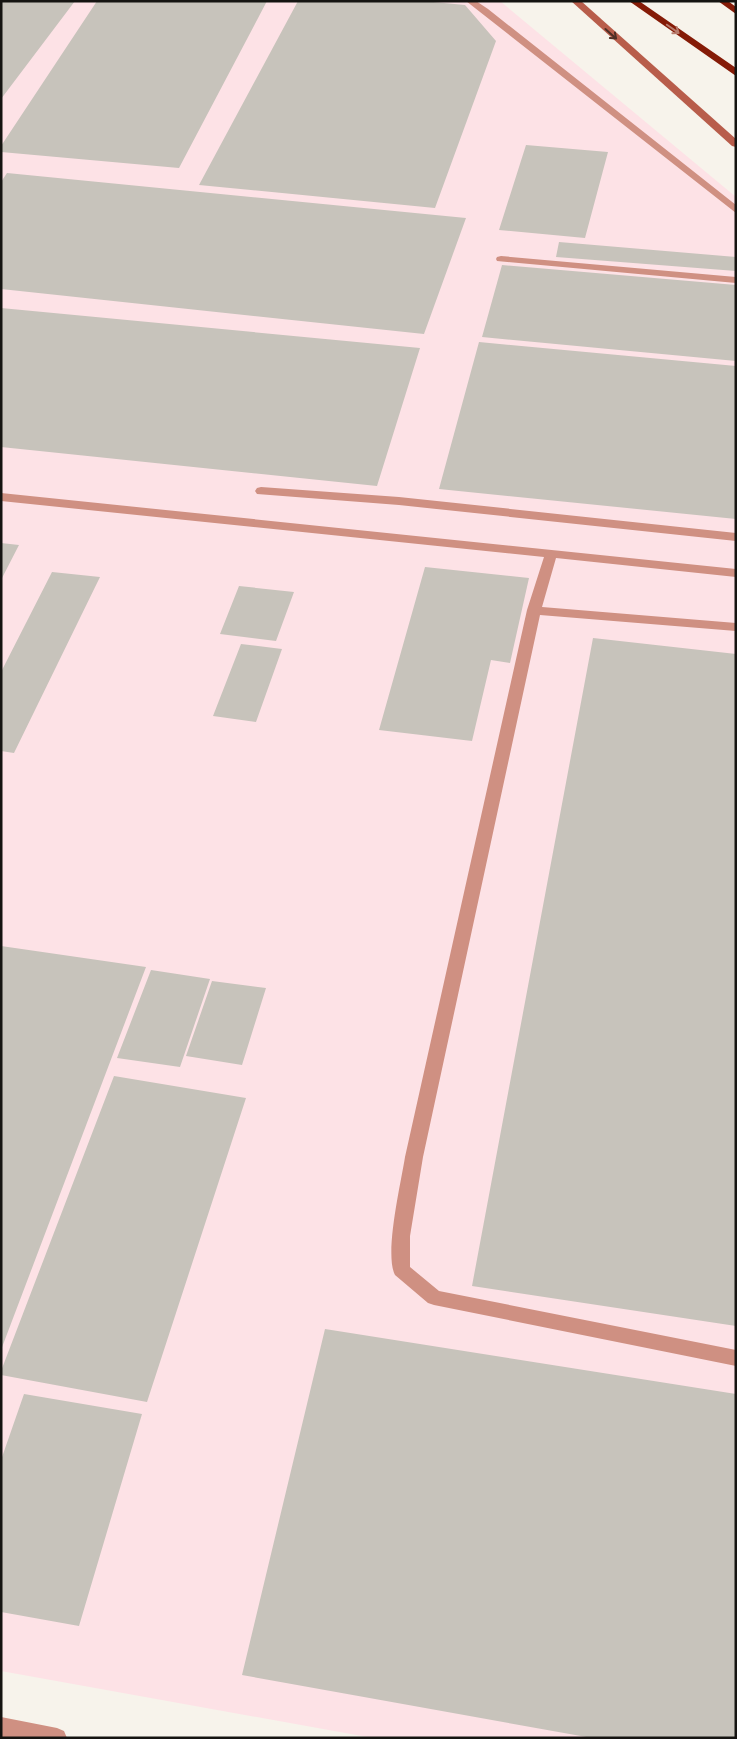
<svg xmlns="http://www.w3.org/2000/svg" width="737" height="1739" viewBox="0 0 737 1739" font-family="'Noto Serif',serif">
<rect width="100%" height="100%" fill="#f7f3eb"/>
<path fill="#fde2e6" d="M1,1H500L736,197V1738H373L1,1671Z"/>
<path fill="#c7c3bb" d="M1,1H75L1,99Z
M97,1H267L179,168L1,152V146Z
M298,1H423L465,5L496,41L435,208L199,185Z
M526,145L608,152L585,238L499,230Z
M7,173L466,218L424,334L1,289V182Z
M559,242L736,257V271L556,257Z
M502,265L736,285V361L482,337Z
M1,308L420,348L377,486L1,447Z
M479,342L736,366V519L439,489Z
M1,543L19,545L1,580Z
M425,567L529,578L510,663L491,660L472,741L379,730Z
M52,572L100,577L14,753L1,751V672Z
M239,586L294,592L276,641L220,634Z
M593,638L736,654V1326L472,1286Z
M241,644L282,649L256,722L213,716Z
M1,946L146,967L1,1350Z
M151,970L210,979L180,1067L117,1058Z
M212,981L266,988L242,1065L186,1056Z
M114,1076L246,1098L147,1402L1,1375V1371Z
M325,1329L736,1394L735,1738H592L242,1675Z
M24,1394L142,1414L79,1626L1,1612V1460Z"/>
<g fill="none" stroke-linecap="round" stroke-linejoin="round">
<path fill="#cf9082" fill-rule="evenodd" d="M466,1H476L488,9L736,205V213Z
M501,256L736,277V283L497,261L496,259L497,257Z
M261,487L399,497L736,533V541L399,505L257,494L255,491L257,488Z
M1,493L736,569V577L556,558L542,607L736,623V631L540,615L423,1157L410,1236V1267L439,1291L736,1350V1366L434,1305L428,1303L395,1275C384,1254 401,1183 405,1157L527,610L544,557L1,501Z
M1,1717L57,1728L64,1731L67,1738L1,1737Z"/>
<path fill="#b85d4b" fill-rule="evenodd" d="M571,1H581L736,139V147L732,146Z"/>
<path fill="#851b07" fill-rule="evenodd" d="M629,1H639L736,68V76Z
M718,1H728L736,7V14Z"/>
</g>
<defs><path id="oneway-shaft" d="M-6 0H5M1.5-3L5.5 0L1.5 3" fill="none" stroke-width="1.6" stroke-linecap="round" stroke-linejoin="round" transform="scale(1.25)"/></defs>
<use stroke="#b87c6e" href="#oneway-shaft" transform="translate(673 29) rotate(35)"/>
<use stroke="#4e2e25" href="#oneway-shaft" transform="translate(611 34) rotate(42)"/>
<rect width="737" height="1739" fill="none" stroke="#151411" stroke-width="5"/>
</svg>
